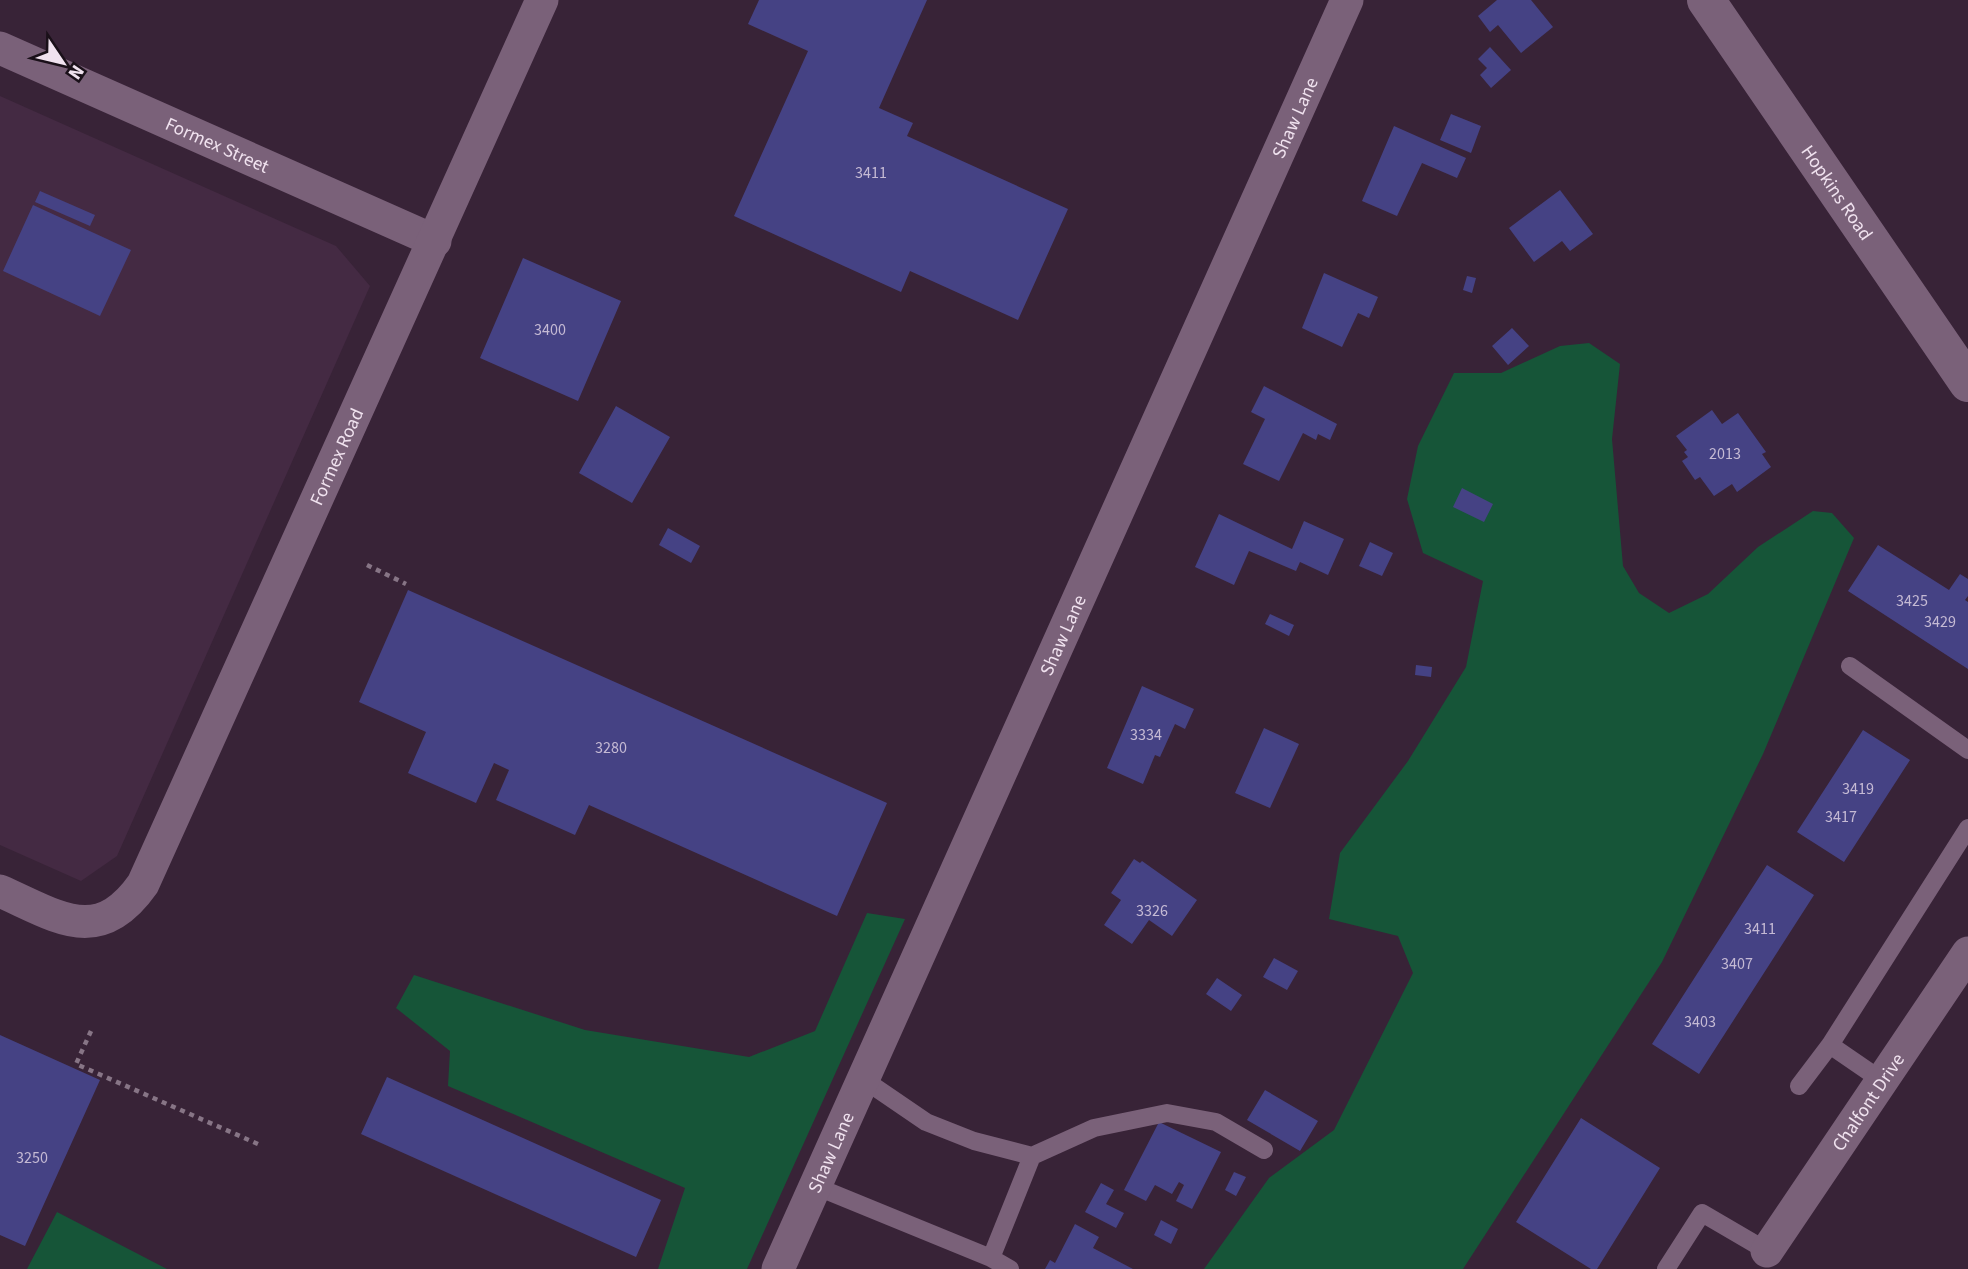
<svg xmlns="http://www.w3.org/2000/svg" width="1968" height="1269" viewBox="0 0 1968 1269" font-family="'Source Sans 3',sans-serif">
<rect width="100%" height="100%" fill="#382337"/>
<path fill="#442a43" d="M0,96L336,246L370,286L117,856L81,881L0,845Z"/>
<path fill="#165538" d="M1589,343L1620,364L1612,439L1623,566L1639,593L1669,613L1708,594L1758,547L1813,511L1832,513L1854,538L1763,754L1662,962L1463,1269H1204L1269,1178L1334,1130L1413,973L1398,936L1329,919L1340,853L1408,761L1466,667L1483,581L1423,553L1407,499L1418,446L1454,373H1501L1560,346Z
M867,913L905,919L747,1269H658L685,1188L448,1086L450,1051L396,1008L414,975L585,1030L749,1057L815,1031Z
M57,1212L167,1269H27Z"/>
<path fill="#454284" d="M759,0H927L879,108L913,123L907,136L1068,209L1018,320L910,271L901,292L734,216L808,51L748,24Z
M1497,0H1531L1553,27L1521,53L1498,25L1490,32L1478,16Z
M1490,47L1511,70L1491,88L1480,75L1487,68L1478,59Z
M1451,114L1481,126L1471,153L1440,140Z
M1394,126L1466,158L1457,178L1422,163L1397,216L1362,201Z
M1560,190L1593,234L1570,251L1562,241L1534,262L1509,228Z
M40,191L95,215L90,226L35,202Z
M33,205L131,250L100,316L3,271Z
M523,258L621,301L578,401L480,358Z
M1324,273L1378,297L1369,318L1358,313L1342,347L1302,328Z
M1467,276L1476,278L1472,293L1463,290Z
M1512,328L1529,346L1508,365L1492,346Z
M1264,386L1337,424L1330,440L1318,434L1316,440L1303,433L1279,481L1243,464L1265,419L1251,412Z
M616,406L670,437L632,503L579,473Z
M1712,410L1722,424L1738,413L1766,452L1762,454L1771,467L1737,492L1732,484L1714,496L1700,477L1695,480L1682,461L1688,457L1684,452L1687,450L1676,436Z
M1462,488L1493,504L1484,522L1453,507Z
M1219,514L1292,549L1304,521L1344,539L1328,575L1300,562L1296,571L1249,551L1234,585L1195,567Z
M668,528L700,546L691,563L659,545Z
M1370,542L1393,553L1382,576L1359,566Z
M1878,545L1949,590L1960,574L1968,579V596L1965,600L1968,602V669L1848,591Z
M408,590L887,803L837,916L589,805L575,835L496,800L509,770L494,763L476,803L408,773L426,732L359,702Z
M1270,614L1294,625L1289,636L1265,624Z
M1416,665L1432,667L1431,677L1415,675Z
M1142,686L1194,709L1185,729L1175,724L1160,757L1155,755L1143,784L1107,768Z
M1264,728L1299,744L1270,808L1235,793Z
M1863,730L1910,760L1844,862L1797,832Z
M1134,859L1140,863L1142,861L1197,900L1172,936L1149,920L1132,944L1104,925L1121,900L1111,893Z
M1767,865L1814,895L1699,1074L1652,1044Z
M1274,958L1298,971L1287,990L1263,977Z
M1217,978L1242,995L1231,1011L1206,994Z
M0,1035L100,1080L25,1246L0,1235Z
M387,1077L661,1200L636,1257L361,1134Z
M1265,1090L1318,1121L1300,1151L1247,1120Z
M1581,1118L1660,1168L1597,1269H1591L1516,1222Z
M1159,1122L1221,1152L1192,1209L1176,1201L1184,1185L1179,1182L1172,1194L1155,1185L1146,1201L1124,1190Z
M1234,1172L1246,1177L1236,1196L1225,1190Z
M1101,1183L1114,1190L1106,1204L1124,1213L1116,1228L1085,1212Z
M1161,1220L1178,1229L1171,1244L1154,1235Z
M1075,1224L1099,1237L1093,1248L1133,1269H1045L1050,1260L1055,1263Z"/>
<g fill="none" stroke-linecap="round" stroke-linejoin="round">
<path stroke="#877586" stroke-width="4.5" stroke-dasharray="5 5" stroke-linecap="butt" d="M367,565L406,584
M91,1031L76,1064L258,1144"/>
<path stroke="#7a6179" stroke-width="18" d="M1850,666L1968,750
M1830,1045L1881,1080
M1799,1086L1830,1045L1968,828
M1032,1156L1094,1128L1167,1113L1216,1122L1264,1150
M815,1186L991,1258L1032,1156L974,1141L926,1122L863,1079
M991,1258L1010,1269
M1666,1269L1702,1213L1767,1251"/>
<g stroke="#7a6179" stroke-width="33">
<path id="s1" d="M0,48L435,241"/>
<path id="s2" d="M0,891C57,916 98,948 143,884L542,0"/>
<path id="s3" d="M1767,1251L1968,953"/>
<path id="s4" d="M778,1269L1347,0"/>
</g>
<path stroke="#7a6179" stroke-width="38" id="s5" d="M1706,0L1968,383"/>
</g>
<g text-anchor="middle" stroke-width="7" stroke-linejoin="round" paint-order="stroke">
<g font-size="16" fill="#c5bad4">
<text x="871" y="178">3411</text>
<text x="550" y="335">3400</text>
<text x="1725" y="459">2013</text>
<text x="1912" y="606">3425</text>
<text x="1940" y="627">3429</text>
<text x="1146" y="740">3334</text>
<text x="611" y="753">3280</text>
<text x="1858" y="794">3419</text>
<text x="1841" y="822">3417</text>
<text x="1152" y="916">3326</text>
<text x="1760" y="934">3411</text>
<text x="1737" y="969">3407</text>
<text x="1700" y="1027">3403</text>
<text x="32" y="1163">3250</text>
</g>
<g font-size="19" fill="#f0e2ef" stroke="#1a1019">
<text dy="7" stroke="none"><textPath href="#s4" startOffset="1262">Shaw Lane</textPath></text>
<text dy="7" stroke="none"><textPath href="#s1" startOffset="238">Formex Street</textPath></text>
<text dy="7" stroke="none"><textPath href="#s5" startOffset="233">Hopkins Road</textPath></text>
<text dy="7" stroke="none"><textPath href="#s2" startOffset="632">Formex Road</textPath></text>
<text dy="7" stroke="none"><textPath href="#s4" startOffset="695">Shaw Lane</textPath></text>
<text dy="7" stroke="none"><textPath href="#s3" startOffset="180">Chalfont Drive</textPath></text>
<text dy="7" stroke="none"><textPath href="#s4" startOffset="128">Shaw Lane</textPath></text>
</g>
</g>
<g transform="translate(63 63) rotate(125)" stroke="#1a1019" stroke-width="5" paint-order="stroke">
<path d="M0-5L12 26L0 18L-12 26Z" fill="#f0e2ef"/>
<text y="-10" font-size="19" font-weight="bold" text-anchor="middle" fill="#f0e2ef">N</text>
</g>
</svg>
